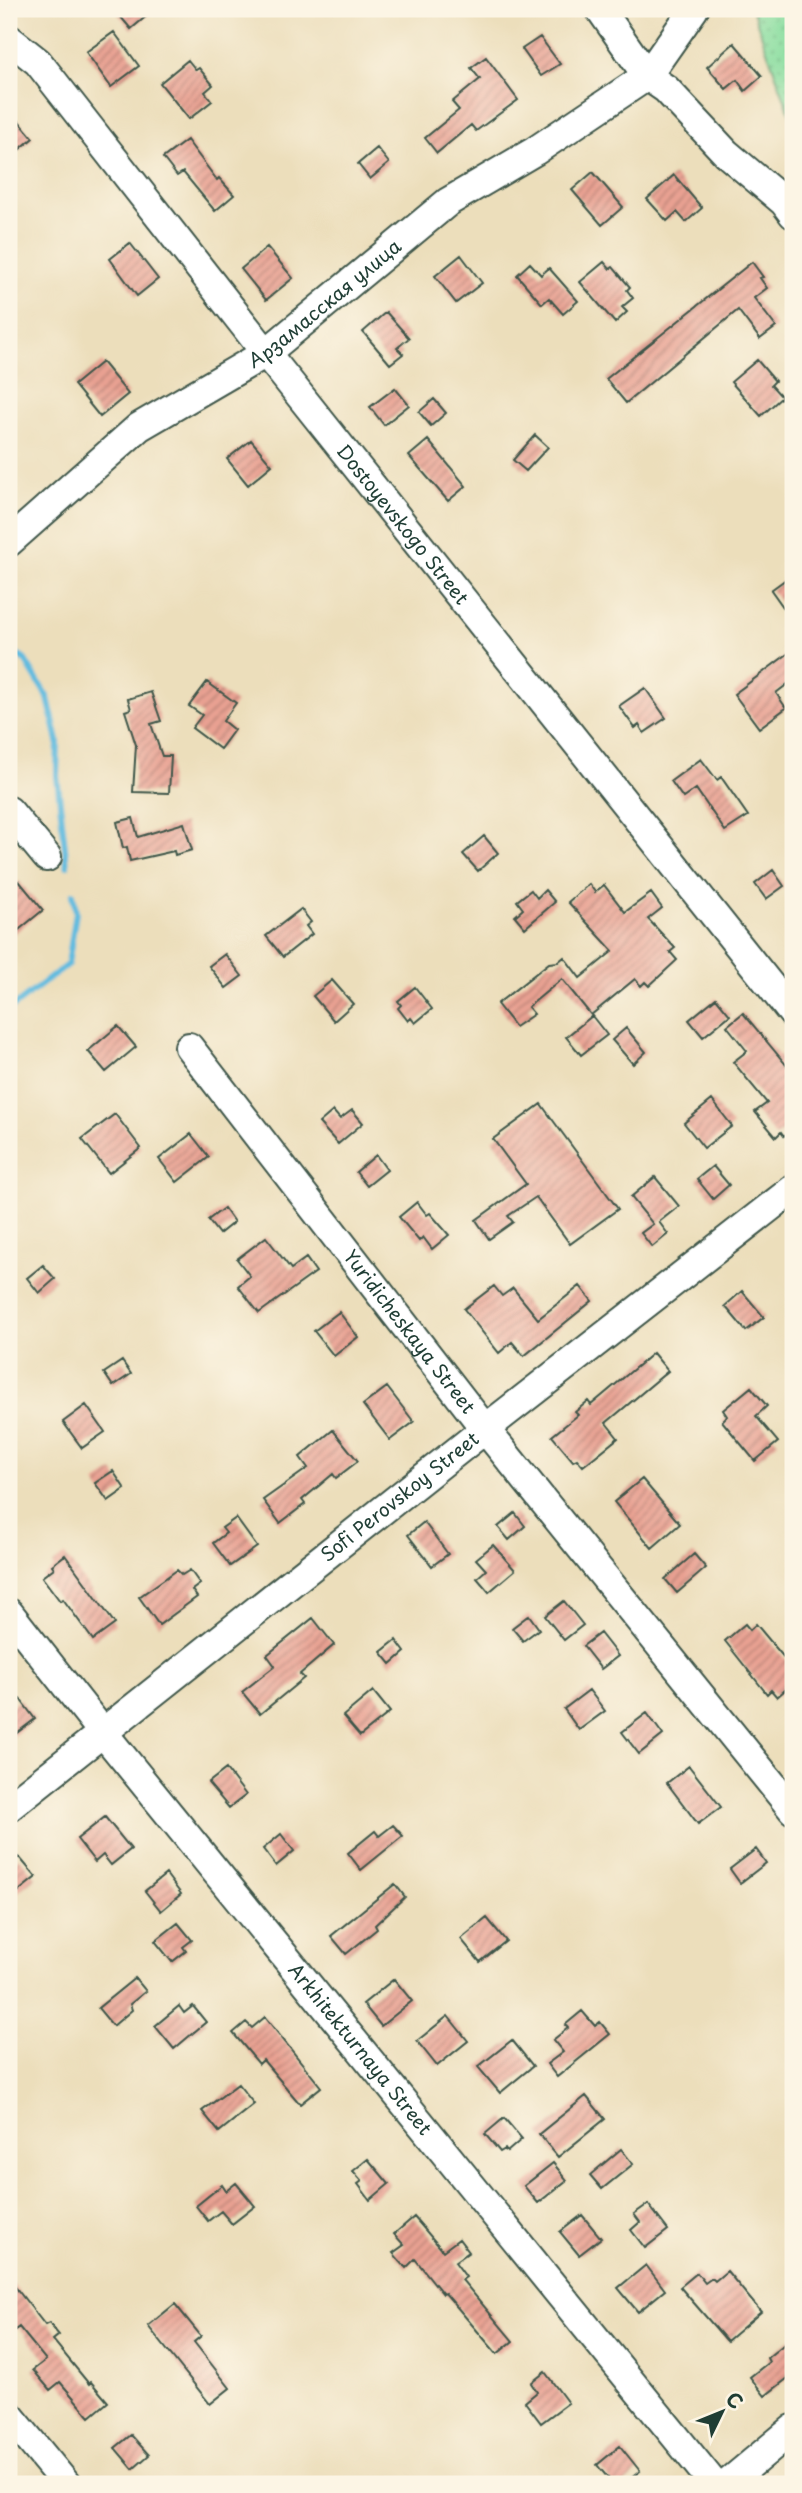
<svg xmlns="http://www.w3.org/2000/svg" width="802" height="2493" viewBox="0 0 802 2493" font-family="'Playpen Sans',sans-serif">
<defs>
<pattern id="garden-dots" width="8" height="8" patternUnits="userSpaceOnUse" patternTransform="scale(1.75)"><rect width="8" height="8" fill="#8adea0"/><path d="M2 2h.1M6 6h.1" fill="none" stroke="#77bf8a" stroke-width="1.8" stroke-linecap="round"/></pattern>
<pattern id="building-hatch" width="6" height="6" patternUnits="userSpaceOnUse" patternTransform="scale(1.75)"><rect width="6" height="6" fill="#e9a192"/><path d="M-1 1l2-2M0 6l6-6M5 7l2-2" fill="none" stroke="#bc8478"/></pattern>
</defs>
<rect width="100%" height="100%" fill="#fcf5e5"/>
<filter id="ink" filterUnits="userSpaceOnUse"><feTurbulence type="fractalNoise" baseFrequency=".0143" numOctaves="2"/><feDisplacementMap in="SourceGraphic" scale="14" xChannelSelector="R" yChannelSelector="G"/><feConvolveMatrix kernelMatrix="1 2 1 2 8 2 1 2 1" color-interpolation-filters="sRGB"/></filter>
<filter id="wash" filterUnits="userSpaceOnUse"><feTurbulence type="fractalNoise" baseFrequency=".00686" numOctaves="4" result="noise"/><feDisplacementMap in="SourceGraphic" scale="28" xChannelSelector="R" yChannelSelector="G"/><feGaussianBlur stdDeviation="1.57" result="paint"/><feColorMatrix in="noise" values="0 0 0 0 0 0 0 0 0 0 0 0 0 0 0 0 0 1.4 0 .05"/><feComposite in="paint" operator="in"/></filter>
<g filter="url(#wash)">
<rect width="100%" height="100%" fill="#ecdebb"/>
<path fill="url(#garden-dots)" stroke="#548e6a" stroke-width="2" d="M752,9H793V122Z"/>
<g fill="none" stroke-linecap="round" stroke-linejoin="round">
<path stroke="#61bbdf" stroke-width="6" d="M9,648L25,660L48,698L58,741L57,776L67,866
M9,1010L68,964L76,912L73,894"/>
</g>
<g id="blocks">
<path fill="url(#building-hatch)" d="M114,9H155L131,29Z
M114,32L139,66L111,87L86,52Z
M540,37L560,64L541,76L522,49Z
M734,43L762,76L745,91L737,80L726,89L707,67Z
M486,57L518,100L476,131L471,125L437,153L425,138L459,110L452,102L480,79L471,68Z
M188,60L196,70L199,68L213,85L205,92L212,101L189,119L160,83Z
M18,120L33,138L9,158V127Z
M187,140L217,180L219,178L234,195L215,211L183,172L177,176L163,158Z
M377,148L389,163L370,179L358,164Z
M593,172L623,207L602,225L572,190Z
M674,175L702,208L686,222L677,212L667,221L647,199Z
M130,243L158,279L137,296L110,259Z
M267,247L293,278L266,300L241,269Z
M461,255L482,283L456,303L435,276Z
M604,262L610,269L613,267L630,287L627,290L633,298L622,307L627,312L615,323L580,282Z
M752,262L763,277L760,278L767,288L754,298L776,327L760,339L738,310L626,403L606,379Z
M530,263L541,275L549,268L578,301L563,314L549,298L542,304L517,275Z
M386,312L409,338L397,348L403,354L390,364L363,332Z
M757,360L775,381L771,385L782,397L761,416L731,382Z
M102,362L128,394L100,417L74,385Z
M395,388L409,405L384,425L370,407Z
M434,399L446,413L431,426L419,412Z
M535,435L548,447L526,471L513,460Z
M251,440L272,465L248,485L227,459Z
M428,440L466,486L448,501L409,456Z
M793,574V621L771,590Z
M793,650V690L789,683L776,693L786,708L759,728L734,694Z
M207,682L236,703L223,721L234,730L220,749L192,728L202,715L189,706Z
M645,688L666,718L644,733L639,725L635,728L619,706Z
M151,692L161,721L151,724L162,756H171L169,793L133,792L136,745L125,711L131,709L128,699Z
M701,759L717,780L721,777L748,816L725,831L696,789L683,798L671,781Z
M133,818L138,837L184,823L192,850L175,855L174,851L130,861L127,847L123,848L117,822Z
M484,836L498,853L478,871L463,854Z
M773,870L784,886L766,899L755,884Z
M19,881L43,910L9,938V889Z
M589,884L595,892L604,885L625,912L651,893L662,908L648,919L675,948L670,952L677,960L649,986L645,982L641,986L635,979L591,1015L562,979L528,1007L534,1014L515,1027L497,1004L549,963L558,962L564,957L580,978L613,951L568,902Z
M531,890L537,898L545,890L555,902L525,928L515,916L523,909L517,901Z
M301,909L311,922L306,926L312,934L283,957L266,936Z
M225,954L242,976L226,988L209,966Z
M332,980L353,1004L334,1021L313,996Z
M415,987L432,1009L415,1023L411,1018L408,1021L398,1008L401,1005L398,1001Z
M716,998L730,1015L703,1037L689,1020Z
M743,1013L793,1073V1128L784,1136L781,1132L776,1137L755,1112L767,1103L733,1062L747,1051L727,1026Z
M592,1016L607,1035L581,1055L566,1037Z
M118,1026L136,1047L106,1072L88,1051Z
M626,1028L646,1052L633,1064L612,1040Z
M712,1100L732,1126L704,1148L684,1123Z
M541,1104L618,1209L570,1244L536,1197L508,1216L513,1222L489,1239L476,1220L526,1184L493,1139Z
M352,1110L363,1123L338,1144L319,1123L333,1111L340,1119Z
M115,1114L141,1148L109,1173L82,1139Z
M191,1134L209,1157L177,1182L159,1159Z
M376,1155L387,1170L367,1186L356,1172Z
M713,1166L729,1185L713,1199L697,1179Z
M655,1177L679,1206L659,1222L668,1234L652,1247L641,1233L653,1224L631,1197Z
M417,1202L427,1215L430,1213L449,1235L432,1249L423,1237L419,1241L399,1217Z
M224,1208L234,1222L219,1234L208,1220Z
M266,1237L291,1269L306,1258L316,1272L259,1313L238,1286L250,1276L237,1259Z
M43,1265L55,1279L39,1293L27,1278Z
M494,1286L502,1296L513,1288L538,1319L580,1286L592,1301L524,1356L512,1342L499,1353L464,1309Z
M742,1291L764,1317L746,1331L725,1306Z
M339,1312L358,1337L334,1356L314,1331Z
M653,1353L668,1371L606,1423L618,1438L583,1466L577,1459L573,1461L552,1436L578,1415L575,1412L588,1401L591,1405Z
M122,1361L131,1374L113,1386L104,1373Z
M387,1387L414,1422L390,1440L363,1405Z
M751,1387L767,1406L756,1416L778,1442L755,1461L722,1421L727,1416L723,1410Z
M86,1405L105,1432L82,1448L63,1422Z
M333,1430L358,1461L336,1478L333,1474L302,1500L305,1504L280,1523L263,1500L308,1468L300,1457Z
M113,1471L125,1489L108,1501L95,1483Z
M642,1479L680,1524L652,1548L614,1502Z
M515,1513L525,1526L509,1540L498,1527Z
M236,1518L257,1547L230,1566L213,1543L226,1533L222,1528Z
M424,1522L448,1554L432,1566L408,1535Z
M493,1545L515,1570L489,1592L477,1578L486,1570L476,1559Z
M694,1554L706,1568L677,1593L665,1579Z
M65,1555L115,1624L93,1640L63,1599L60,1601L42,1577L54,1568L52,1565Z
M177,1570L182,1575L190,1570L200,1584L192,1590L197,1597L159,1625L139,1597Z
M564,1601L583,1625L564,1640L545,1616Z
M529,1615L539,1629L523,1641L512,1628Z
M313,1618L334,1645L300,1674L304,1678L260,1714L242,1692L275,1666L267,1655Z
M745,1624L750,1630L756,1624L786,1660L793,1654V1683L777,1697L771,1690L767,1694L725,1641Z
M600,1633L618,1656L601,1669L583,1646Z
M396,1640L405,1652L391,1664L381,1652Z
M589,1690L605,1711L579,1730L564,1709Z
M373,1691L390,1712L360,1736L343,1716Z
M20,1699L35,1719L9,1739V1708Z
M647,1713L663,1735L639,1754L622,1732Z
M689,1766L721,1807L698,1824L667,1783Z
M226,1769L246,1795L229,1808L208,1783Z
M105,1817L131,1849L111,1865L103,1855L95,1862L77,1839Z
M393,1825L403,1836L361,1870L348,1853L375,1831L379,1836Z
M281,1834L294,1851L276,1866L263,1849Z
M756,1849L766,1863L740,1883L730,1869Z
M19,1857L36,1877L9,1899V1865Z
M166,1874L181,1894L161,1911L145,1891Z
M395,1884L405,1897L375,1925L377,1929L346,1954L331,1936Z
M487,1918L506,1941L480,1962L461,1939Z
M178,1923L192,1940L183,1947L186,1951L172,1962L155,1941Z
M135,1978L146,1991L130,2004L132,2010L113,2026L98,2008Z
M394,1979L412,2001L381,2026L363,2004Z
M179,2006L184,2013L193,2006L206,2022L174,2049L155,2026Z
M582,2011L595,2026L600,2022L610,2034L557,2077L547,2064L563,2052L553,2040L568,2028L565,2025Z
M448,2016L468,2041L437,2066L417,2041Z
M265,2017L321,2087L300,2104L263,2060L259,2064L233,2033L246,2022L252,2028Z
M512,2040L533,2066L500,2093L478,2067Z
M238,2084L254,2104L219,2132L202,2111Z
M586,2096L605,2119L558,2157L539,2134Z
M504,2118L522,2139L507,2152L505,2149L500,2152L485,2134Z
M621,2149L633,2164L602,2189L590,2175Z
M368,2159L389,2184L370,2200L358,2184L362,2181L353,2171Z
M553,2163L567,2180L538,2203L524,2186Z
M236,2183L255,2206L232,2224L221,2211L208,2221L196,2206L222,2185L226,2191Z
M648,2204L668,2230L645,2248L631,2230L640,2222L634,2214Z
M582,2215L601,2238L579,2255L560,2232Z
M414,2217L443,2251L459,2239L469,2252L455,2262L466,2277L462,2280L513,2341L497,2354L445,2293L443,2294L415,2259L406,2268L393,2253L404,2245L394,2234Z
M646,2265L665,2290L638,2312L618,2288Z
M727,2271L761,2312L727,2341L680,2287L697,2273L705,2283L712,2278L715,2281Z
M9,2279L45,2325L49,2323L59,2335L53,2340L89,2384L91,2382L108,2402L90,2417L60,2382L50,2390L33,2370L46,2360L19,2327L9,2335Z
M175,2304L201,2336L194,2342L230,2388L210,2404L148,2326Z
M793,2337V2374L765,2396L750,2377L769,2362L767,2358Z
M545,2372L568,2403L541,2423L525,2402L537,2392L531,2383Z
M131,2435L149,2455L133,2469L115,2448Z
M620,2446L640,2471L624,2484H613L597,2465Z"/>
</g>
</g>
<g filter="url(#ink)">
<use href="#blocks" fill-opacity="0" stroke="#3e5548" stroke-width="2"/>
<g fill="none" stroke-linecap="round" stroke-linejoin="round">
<defs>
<g id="minor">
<path d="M600,9L647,76L666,89L726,153L784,202L793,214"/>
<path id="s1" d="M9,39L38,62L266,353L793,1014"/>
<path id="s2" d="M9,542L139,427L266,353L448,202L535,151L647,76L694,9"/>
<path d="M9,811L47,857"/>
<path id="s3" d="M189,1047L485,1429L793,1810"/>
<path id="s4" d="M9,1613L104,1734L714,2484"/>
<path id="s5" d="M9,1807L485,1429L793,1189"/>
<path d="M9,2415L66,2484"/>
<path d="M727,2484L793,2429"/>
</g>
</defs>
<use href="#minor" stroke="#3e5548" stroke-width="32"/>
<use href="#minor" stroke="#fff" stroke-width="28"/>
</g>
</g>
<g text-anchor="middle" stroke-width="7" stroke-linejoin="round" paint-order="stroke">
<g font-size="19" fill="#1f3d34" stroke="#fcf5e5">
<text dy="7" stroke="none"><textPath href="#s2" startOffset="397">Арзамасская улица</textPath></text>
<text dy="7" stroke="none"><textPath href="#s1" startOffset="626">Dostoyevskogo Street</textPath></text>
<text dy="7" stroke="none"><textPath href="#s3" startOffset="360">Yuridicheskaya Street</textPath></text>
<text dy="7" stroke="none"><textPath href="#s5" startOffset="499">Sofi Perovskoy Street</textPath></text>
<text dy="7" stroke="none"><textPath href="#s4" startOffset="560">Arkhitekturnaya Street</textPath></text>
</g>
</g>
<rect width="802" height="2493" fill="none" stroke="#fcf5e5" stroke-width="35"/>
<g transform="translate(722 2412) rotate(47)" stroke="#fcf5e5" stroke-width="5" paint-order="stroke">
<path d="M0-5L12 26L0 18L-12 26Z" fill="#1f3d34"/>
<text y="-10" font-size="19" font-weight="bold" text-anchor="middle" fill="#1f3d34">С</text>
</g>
</svg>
